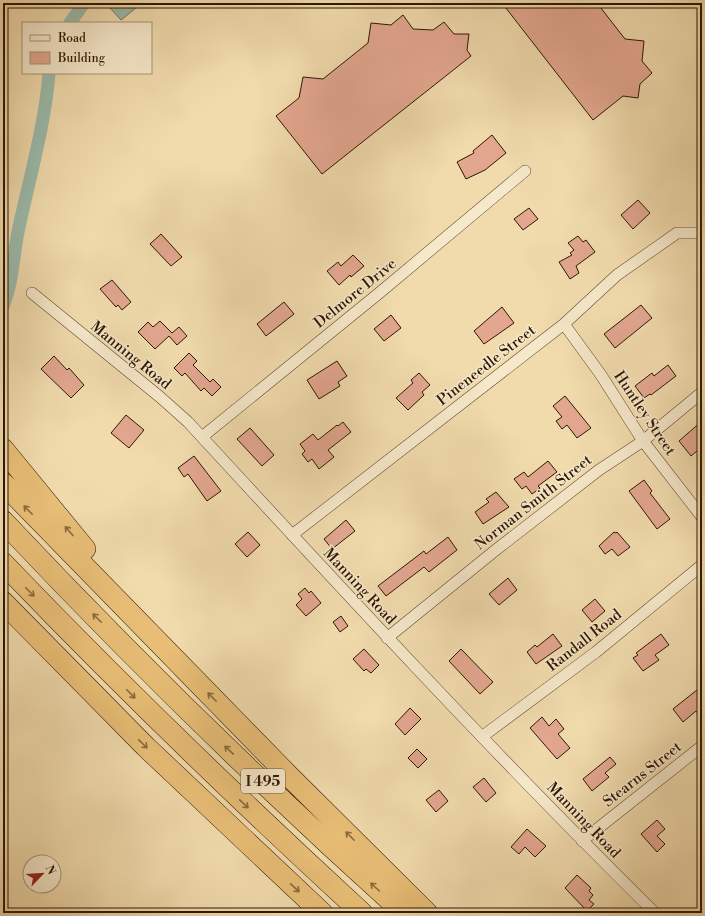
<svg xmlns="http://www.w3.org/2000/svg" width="705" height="916" viewBox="0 0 705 916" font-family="'Libre Bodoni',serif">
<rect width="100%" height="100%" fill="#f1dbad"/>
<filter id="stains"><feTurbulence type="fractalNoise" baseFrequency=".005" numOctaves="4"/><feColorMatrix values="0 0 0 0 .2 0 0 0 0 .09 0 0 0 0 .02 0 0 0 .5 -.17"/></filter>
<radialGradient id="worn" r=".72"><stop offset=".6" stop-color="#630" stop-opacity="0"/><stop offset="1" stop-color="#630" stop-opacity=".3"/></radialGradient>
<path fill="#9bbbab" stroke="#6f7967" d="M113,3H142L121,20L110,8Z"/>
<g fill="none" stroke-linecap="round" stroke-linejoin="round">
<path stroke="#9bbbab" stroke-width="13" d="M70,23L84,3
M3,306C13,282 13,257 18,232C29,179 45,126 49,73"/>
</g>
<path fill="#e3a790" stroke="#2d1702" d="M502,3H597L625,39L644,41L642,61L652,73L640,84L638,98L623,96L593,120Z
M403,15L413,29L433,30L444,22L454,34H469L467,50L471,56L322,174L276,116L299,98L303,77L323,79L368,43L371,23L391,25Z
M492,135L506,153L485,170L466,179L457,162L474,153L473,151Z
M638,200L650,213L633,229L621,215Z
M529,208L538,219L523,230L514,219Z
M161,234L182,257L171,266L150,244Z
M578,236L583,242L586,240L595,252L576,266L579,273L570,279L559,262L572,255L570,253L574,250L568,243Z
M353,255L364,266L351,277L350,275L339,285L327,271L338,262L341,266Z
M112,280L131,302L122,310L118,305L116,307L100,289Z
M284,302L294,314L266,336L257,324Z
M641,305L652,318L615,348L604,334Z
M502,307L514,323L484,344L474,331Z
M391,315L401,328L384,341L374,329Z
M160,321L172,333L179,327L187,336L177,345L169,336L155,349L138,332L148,322L153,327Z
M189,353L197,361L193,365L210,382L213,379L221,387L212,396L204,388L201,391L185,373L182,376L174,368Z
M54,356L67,370L69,368L84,385L71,398L41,369Z
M337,361L347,376L338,382L340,386L319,399L307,380Z
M668,365L676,376L651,395L650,394L644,398L635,386L652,373L654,376Z
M419,373L430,385L422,392L424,395L408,410L396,398L413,383L411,380Z
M565,396L591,428L577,438L567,425L562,429L556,421L562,417L553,406Z
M126,415L144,430L129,448L111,433Z
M702,421V447L691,456L679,441Z
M343,422L351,432L328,450L334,457L319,469L312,459L308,462L302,454L305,451L300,444L313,434L318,440L337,425L338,426Z
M250,428L274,455L262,466L237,439Z
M194,456L221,491L207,501L188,474L184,477L178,468Z
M548,461L557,472L538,486L540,488L532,494L526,486L522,489L514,479L524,472L528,477Z
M644,480L652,491L650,493L670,519L657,529L629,491Z
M496,492L509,507L483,524L475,512L489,502L486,499Z
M346,520L355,531L332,549L324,539Z
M248,532L260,545L247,557L235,544Z
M614,532L616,533L617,532L630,547L618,556L612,549L605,554L599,546Z
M448,537L457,550L429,572L424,567L386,596L378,586L424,551L426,554Z
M508,578L517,590L499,605L489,594Z
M305,588L309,593L311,591L321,603L306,616L296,605L302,599L298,594Z
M595,599L605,611L592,622L582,610Z
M341,616L348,626L340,632L333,622Z
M553,634L562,646L536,664L527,652L535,645L537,647Z
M661,634L669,645L655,655L659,660L643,671L633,658L638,655L636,653Z
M364,649L379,665L371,673L366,669L364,671L353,659Z
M461,649L493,682L480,694L449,661Z
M702,686V719L696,711L683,722L673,709Z
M410,708L421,719L405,735L395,724Z
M542,717L549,726L556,719L564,729L558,734L570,748L557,759L530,728Z
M417,749L427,759L418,768L408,758Z
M610,757L616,764L605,773L609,777L592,791L583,779Z
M484,778L496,793L486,802L473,787Z
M439,790L448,801L436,812L426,800Z
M657,820L665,829L657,836L665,844L657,852L641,834Z
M527,829L546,846L535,857L525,847L519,854L511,847Z
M577,875L591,888L589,891L593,895L589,900L594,904L587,911L565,888Z"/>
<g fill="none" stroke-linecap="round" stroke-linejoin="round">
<defs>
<path id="minor" d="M32,293L160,397L188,422C341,588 494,754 655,913
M564,324L601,375L643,441L702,517
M202,437L378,294L525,171
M292,535L564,324L617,275L677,233H702
M387,638L497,549L599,470L643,441L700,394
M483,736L596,652L702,565
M582,841L702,746"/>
<path id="motorway" d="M3,449L85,549
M3,483L288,775L427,913
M3,521C131,657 265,788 404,913
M3,563C119,684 239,800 362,913
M3,602L146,747L322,913"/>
</defs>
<use href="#minor" stroke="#5e482d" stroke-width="12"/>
<use href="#motorway" stroke="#2d1702" stroke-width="22"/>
<use href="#minor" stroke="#f6e8ca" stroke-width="11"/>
<use href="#motorway" stroke="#e8be76" stroke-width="21"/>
</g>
<defs><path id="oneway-shaft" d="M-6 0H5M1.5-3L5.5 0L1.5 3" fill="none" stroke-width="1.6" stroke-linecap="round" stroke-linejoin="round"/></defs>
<g stroke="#8a6a3c">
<use href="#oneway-shaft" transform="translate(28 510) rotate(-135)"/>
<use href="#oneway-shaft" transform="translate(69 531) rotate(-131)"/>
<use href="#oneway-shaft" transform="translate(30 592) rotate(45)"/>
<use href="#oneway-shaft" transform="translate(97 618) rotate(-135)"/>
<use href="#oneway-shaft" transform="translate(131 694) rotate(46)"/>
<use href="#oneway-shaft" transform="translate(212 697) rotate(-135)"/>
<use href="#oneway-shaft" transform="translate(143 744) rotate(44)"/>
<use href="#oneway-shaft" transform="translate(229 750) rotate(-136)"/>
<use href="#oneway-shaft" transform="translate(244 804) rotate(43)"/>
<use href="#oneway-shaft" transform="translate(350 836) rotate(-135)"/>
<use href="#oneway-shaft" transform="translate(375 887) rotate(-138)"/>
<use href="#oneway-shaft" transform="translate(295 888) rotate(43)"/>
</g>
<g text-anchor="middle" stroke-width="3" stroke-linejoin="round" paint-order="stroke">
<rect fill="#f6e8ca" stroke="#69563e" stroke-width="1" x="241" y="769" width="44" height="24" rx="3"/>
<g font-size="14" font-weight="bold" fill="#2d1702">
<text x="263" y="786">I 495</text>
</g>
<g font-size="15" fill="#2d1702" stroke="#f6e8ca">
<text transform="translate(355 293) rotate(-39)" y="5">Delmore Drive</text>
<text transform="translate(131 355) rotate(39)" y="5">Manning Road</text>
<text transform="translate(486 365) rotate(-38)" y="5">Pineneedle Street</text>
<text transform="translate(645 413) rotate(56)" y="5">Huntley Street</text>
<text transform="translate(533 502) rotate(-38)" y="5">Norman Smith Street</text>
<text transform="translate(360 586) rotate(47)" y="5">Manning Road</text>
<text transform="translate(584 640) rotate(-38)" y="5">Randall Road</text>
<text transform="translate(642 774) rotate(-38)" y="5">Stearns Street</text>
<text transform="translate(584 820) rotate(46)" y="5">Manning Road</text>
</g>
</g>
<rect width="705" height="916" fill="none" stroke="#f1dbad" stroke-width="16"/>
<rect x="4" y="4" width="697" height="908" fill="none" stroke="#2d1702" stroke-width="2"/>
<rect x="8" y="8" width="689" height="900" fill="none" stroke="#2d1702"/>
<rect x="22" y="22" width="130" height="52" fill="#f6e8ca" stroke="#a6947a"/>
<rect x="30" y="35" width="20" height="6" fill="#f6e8ca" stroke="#a6947a"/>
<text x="58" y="42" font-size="12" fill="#2d1702">Road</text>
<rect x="30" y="52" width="20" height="12" fill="#e3a790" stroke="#a6947a"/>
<text x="58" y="62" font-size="12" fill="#2d1702">Building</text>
<g transform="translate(42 874) rotate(65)"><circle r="19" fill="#f6e8ca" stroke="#a6947a"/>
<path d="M0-3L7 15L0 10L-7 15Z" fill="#8f2418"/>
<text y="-6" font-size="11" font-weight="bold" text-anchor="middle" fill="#2d1702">N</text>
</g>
<rect width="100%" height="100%" filter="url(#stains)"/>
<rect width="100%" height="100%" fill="url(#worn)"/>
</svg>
